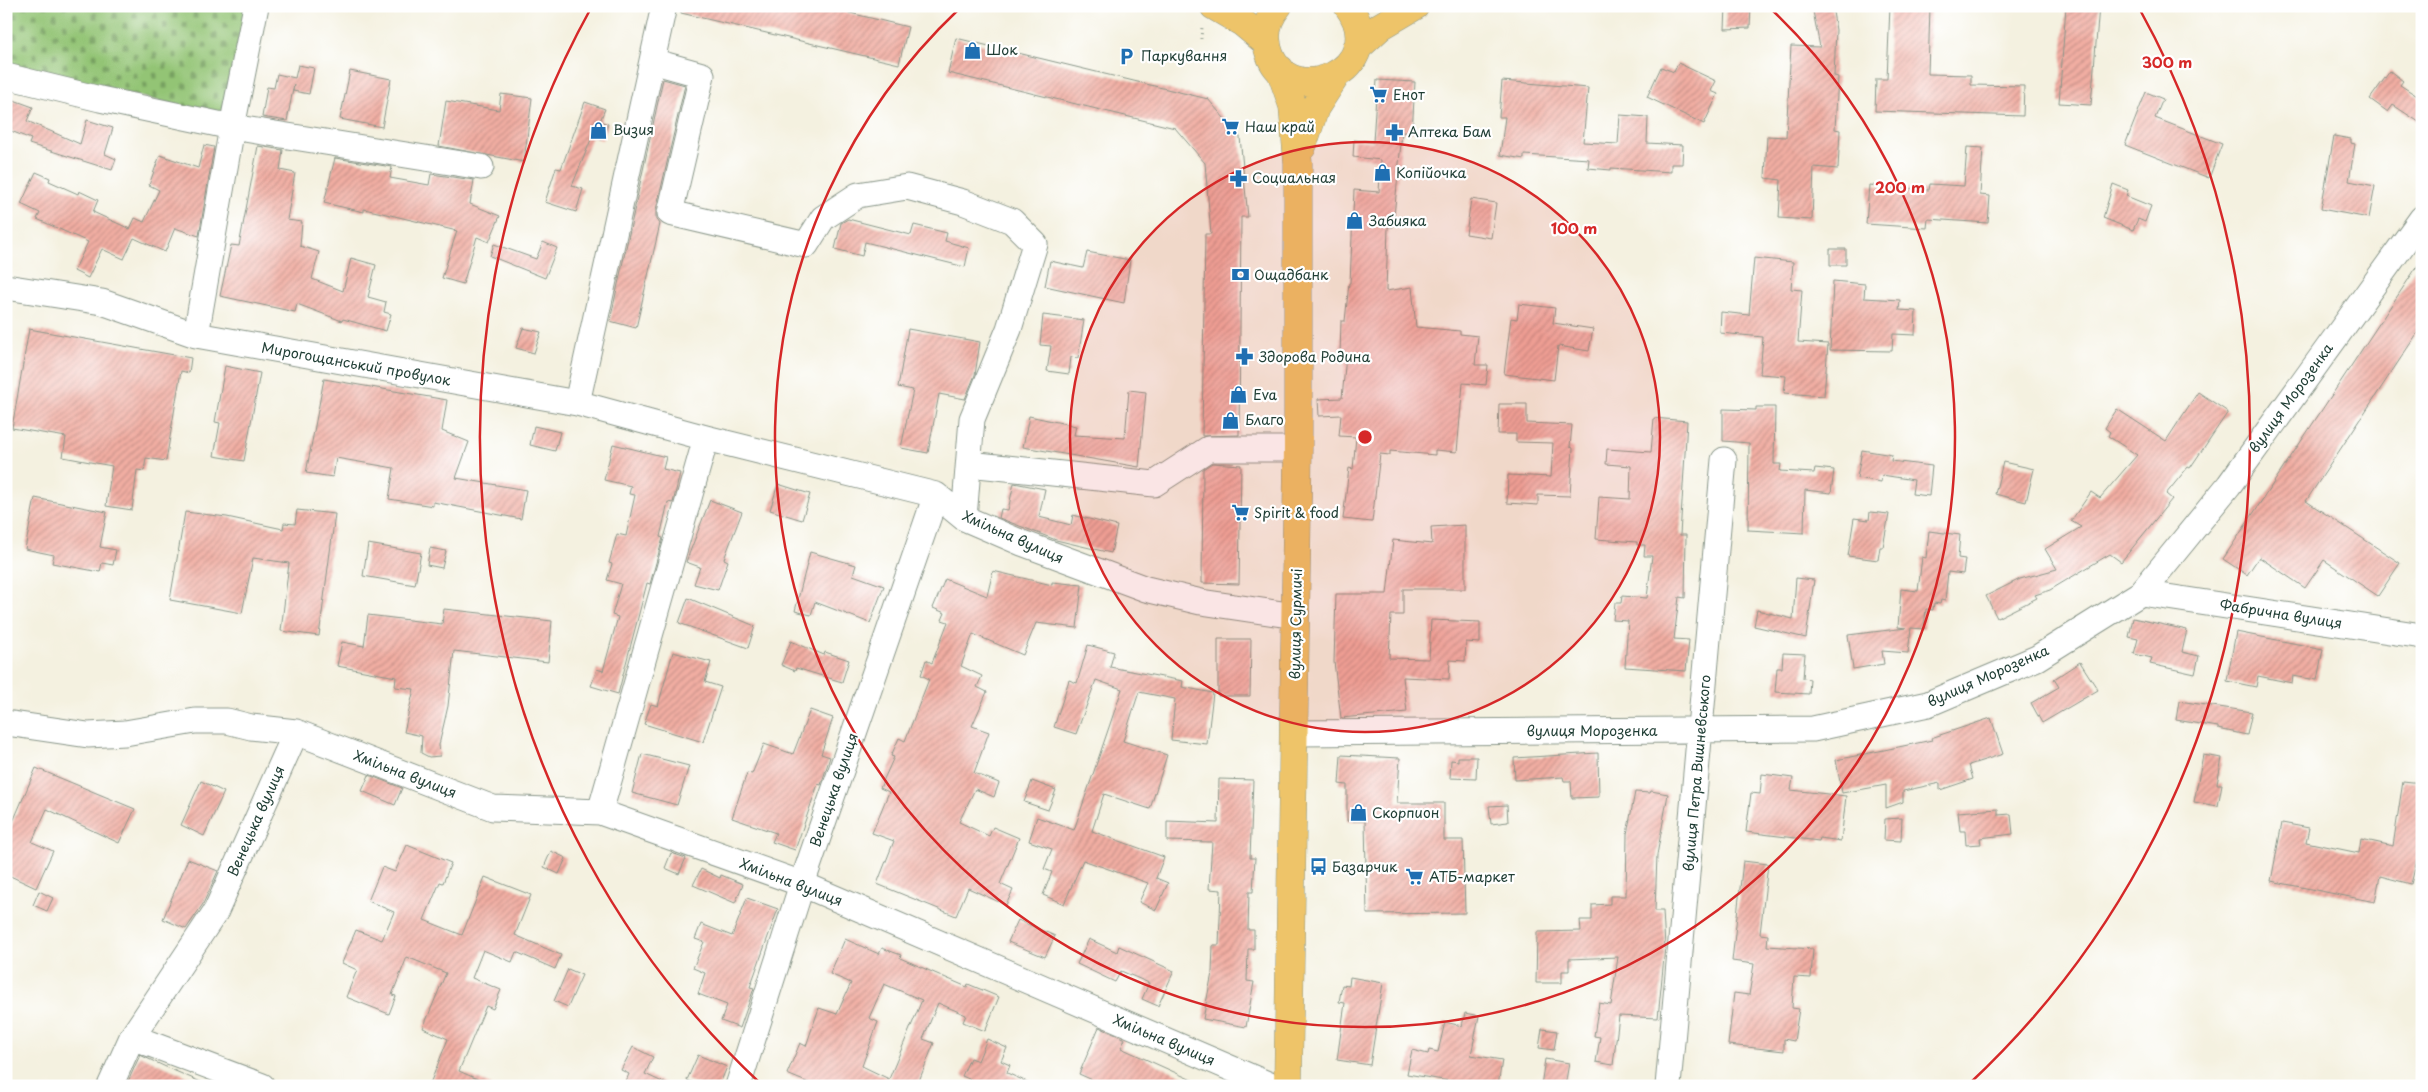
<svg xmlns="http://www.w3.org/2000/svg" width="2428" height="1092" viewBox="0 0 2428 1092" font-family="'Playpen Sans',sans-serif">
<defs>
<pattern id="cemetery-stones" width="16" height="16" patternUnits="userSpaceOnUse" patternTransform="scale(1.25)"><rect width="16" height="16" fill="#93c474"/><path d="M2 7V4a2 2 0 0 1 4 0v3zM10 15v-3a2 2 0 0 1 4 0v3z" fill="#77a060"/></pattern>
<pattern id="building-hatch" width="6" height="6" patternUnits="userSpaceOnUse" patternTransform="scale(1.25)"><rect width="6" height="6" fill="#f2aea3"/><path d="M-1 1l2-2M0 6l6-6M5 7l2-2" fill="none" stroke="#c38f86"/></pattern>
</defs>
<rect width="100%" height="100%" fill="#fff"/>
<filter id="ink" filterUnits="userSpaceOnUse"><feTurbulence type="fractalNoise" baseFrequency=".02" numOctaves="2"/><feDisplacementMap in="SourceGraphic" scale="10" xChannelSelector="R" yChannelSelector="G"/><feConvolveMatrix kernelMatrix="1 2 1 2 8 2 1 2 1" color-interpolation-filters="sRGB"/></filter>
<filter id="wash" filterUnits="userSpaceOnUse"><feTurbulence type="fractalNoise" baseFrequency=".0096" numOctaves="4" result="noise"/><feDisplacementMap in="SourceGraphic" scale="20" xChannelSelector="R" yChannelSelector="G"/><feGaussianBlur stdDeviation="1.12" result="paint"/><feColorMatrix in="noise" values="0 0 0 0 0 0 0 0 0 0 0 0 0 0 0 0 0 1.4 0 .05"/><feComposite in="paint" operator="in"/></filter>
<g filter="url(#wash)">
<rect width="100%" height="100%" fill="#f4f1e0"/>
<path fill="url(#cemetery-stones)" stroke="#598054" d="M6,6H251L228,117L6,65Z"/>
<g id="blocks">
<path fill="url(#building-hatch)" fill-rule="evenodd" d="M681,6H821L908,27L899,64L681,13Z
M1726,6H1751L1750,28L1725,29Z
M1812,6H1832L1836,30L1834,76L1838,77L1835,129L1840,130L1838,169L1814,167L1812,220L1779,218L1781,180L1765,178L1767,136L1786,137L1791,46L1820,47Z
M1890,6H1930L1928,74L1971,75V85L2024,86L2023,116L1875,111L1876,79H1887Z
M2066,6H2099L2091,105L2059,103Z
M956,38L1208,99L1240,137L1248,217H1241L1239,435L1202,436L1205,234H1211L1205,163L1175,128L948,73Z
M1678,63L1716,81L1711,91L1718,94L1704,124L1647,97L1661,67L1674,72Z
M298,65L314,68L309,94L293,91L294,84L287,121L262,117L267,87L274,88L277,74L295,78Z
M350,71L391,79L382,127L340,119Z
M2390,71L2403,81L2400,85L2422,99V124L2393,105L2388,112L2370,99Z
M663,79L685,85L656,210V218L660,224L636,328L610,321Z
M1377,80L1415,82L1412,133L1402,132L1393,227H1388L1386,291L1412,287L1416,327L1460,331V334L1478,336L1475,365H1488L1486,385L1463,383L1457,452L1435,450V455L1390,451V455L1380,454L1372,522L1343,519L1349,468L1353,469L1356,437L1339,436L1341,415L1319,416L1318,399L1342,398L1346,356L1340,355L1341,321H1345L1349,283H1350L1354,190L1379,192L1381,160L1353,157L1354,140L1373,142Z
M1502,81L1588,88L1583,142L1618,144L1620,115L1648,117L1647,143L1683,145L1682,164H1671V172L1611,168V170L1588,168L1589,159L1524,155V159L1500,155L1505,117H1499Z
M2146,92L2163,99L2155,118L2222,144L2209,178L2125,145Z
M501,94L532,98L524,162L439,146L446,101L499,110Z
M11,99L33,107L27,121L80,144L87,120L113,128L105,154L116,159L112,170L29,144L31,139L6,129V110Z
M585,102L605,109L600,121L608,124L602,140L592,137L572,186L583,189L576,212L545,202L556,168L561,169Z
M2334,136L2351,139V143L2355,144L2349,181L2375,186L2369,218L2321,209Z
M204,145L214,147L199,236L175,228L165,252L134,238L124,259L102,249L88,278L74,271L88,242L37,219L40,213L21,204L36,172L50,178L49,181L78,194L79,191L98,200L93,212L130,229L135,218L144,222L159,190L149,185L160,155L198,168Z
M258,146L283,150L280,170L295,173L287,220L302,222L300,246L319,252L312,279L343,291L351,258L376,265L368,297L386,302L384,312L391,314L386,331L343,319L342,321L297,304L295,312L220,296L231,245L239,246Z
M1967,147L1983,148L1980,195L1990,196L1988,223L1928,219L1927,228L1866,224L1869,185L1929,190L1930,184L1964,186Z
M335,158L392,167L390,178L429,185L431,174L474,180L470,204L500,216L489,242L477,237L463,284L442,278L457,231L382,213L364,209V212L324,203Z
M2113,184L2128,190L2126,196L2151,206L2145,222L2138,219L2133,230L2103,218Z
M1471,199L1496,203L1491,238L1466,234Z
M848,219L911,235L914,225L947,233L945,241L969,248L965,267L865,242L862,256L835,249L841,223Z
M543,242L557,248L545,278L490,256L494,244L536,259Z
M1830,249H1846V265H1830Z
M1087,252L1130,260L1124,303L1045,286L1050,261L1083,268Z
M1754,258L1793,262L1791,289L1802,290L1798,342L1828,344L1824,396L1784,393L1786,376L1760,374L1763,337L1720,333L1721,312L1749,315Z
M2422,259V326L2306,501L2400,563L2378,596L2324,560L2305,588L2259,557L2247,575L2223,559Z
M1833,281L1865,284L1864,298L1900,300L1899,310L1916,311L1915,335L1893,334L1892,351L1830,350Z
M1519,304L1555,308L1553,323L1593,329L1589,351L1558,346L1554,380L1504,374L1511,318L1517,319Z
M1043,315L1084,320L1078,358L1071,357L1069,374L1047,371L1051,346L1040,345Z
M523,328L541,332L534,353L516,348Z
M29,329L191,358L189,373L181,371L166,461L146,458L144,471L137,470L132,510L106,506L112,466L63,457L66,437L12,428Z
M908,329L980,342L975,375L965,399L939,394L928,453L901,448L913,390L898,387Z
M225,366L260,373L244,461L214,456L220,423L215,422Z
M324,379L447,400L442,431L469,442L456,478L526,490L521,519L433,502V506L389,499L394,468L336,458L333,477L306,473Z
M1129,390L1146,392L1139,467L1023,447L1029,416L1076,426L1074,435L1125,438Z
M2198,392L2228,412L2190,468L2188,467L2166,494L2172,499L2121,562L2110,554L2050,590L2035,595L2037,598L1997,618L1986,596L2020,579L2057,569L2045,549L2081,527L2071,521L2091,492L2100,498L2137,455L2108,436L2110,432L2105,428L2117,409L2166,441Z
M1499,404H1527V423L1572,425L1570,447L1573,448L1570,496L1538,495V505L1507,503L1508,475L1551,477L1553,443L1516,442V434H1498Z
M1756,407H1775L1774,464H1781L1780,471L1814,473L1815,468L1834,470L1831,493L1805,490L1804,533L1748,530L1749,443L1723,441V409L1756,410Z
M1654,418L1687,421L1680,535H1686L1685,598L1679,597L1674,639L1689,640L1686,671L1625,667L1628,621L1613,620L1615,603H1621L1622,596L1647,598L1652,556H1644L1645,545H1637V542L1596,539L1599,497L1630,499L1631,466L1606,464L1607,449L1651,452Z
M534,426L560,432L555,451L530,445Z
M613,444L666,457L663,469L680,473L673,503L668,502L660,537L663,538L650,584L647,583L618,694L591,686L597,669L603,671L618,617L612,615L621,584L607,580L612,564L609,563L617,534L626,536L635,495L629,494L631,486L604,480Z
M1862,450L1892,455L1891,461L1932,466L1929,496L1912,494L1914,480L1882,475L1881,482L1857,478Z
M2003,462L2034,469L2026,502L1995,494Z
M1212,463L1241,465L1239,584L1202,583L1203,469Z
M1014,483L1045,489L1039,517L1071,525L1073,515L1117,526L1111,553L1056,540L999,518L1001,509L1008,510Z
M778,484L810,494L802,520L770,510Z
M35,498L107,512L100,547L116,550L113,565L102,563L100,572L52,563L54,555L25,549Z
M710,500L742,512L724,559L728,561L718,590L694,584L700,567L686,562Z
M297,510L335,514L319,636L281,631L289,563L253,558L242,613L170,600L185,512L227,517L283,529L284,523L295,524Z
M1870,512L1889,514L1883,547H1880L1878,560L1848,556L1854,518L1869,520Z
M1465,525V589H1403V615H1391L1389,658L1429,659L1431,620L1480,622V643L1466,642L1465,661L1450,660L1449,679L1403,677L1407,712L1341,718L1334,662L1336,594H1387L1393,540L1432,544L1431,527Z
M1929,531L1960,535L1958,558L1965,559L1963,574L1948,572L1945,601L1941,600L1940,604L1934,603L1933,610L1926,609L1924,629L1911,628L1908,653L1882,651L1884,664L1853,669L1848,635L1906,628L1898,627L1901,589L1918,591L1922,557L1926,558Z
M368,544L421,553L415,585L363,576Z
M430,548L446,551L442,568L427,565Z
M810,552L856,565L853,575L884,586L870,623L815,602L811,615L795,611Z
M993,571L1052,585V582L1082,585L1077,628L1036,623L1023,655L973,634L961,666L982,676L977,687L987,692L972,726L989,732L974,773L999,783L994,797L975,789L959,822L989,836L993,827L1019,838L1000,884L1013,890L1006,905L968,888L956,916L877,884L894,841L872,833L889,792L880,788L894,757L891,756L899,738L905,741L929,679L921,675L926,660L932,663L948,622L942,620L945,613L933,608L945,579L987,596Z
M1796,578L1814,580L1806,638L1754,626L1757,610L1793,619Z
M688,598L755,626L748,648L679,623Z
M444,609L552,621L548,662L454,651L448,706L439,745L440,756L429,757L421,753L422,736L404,732L414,689L395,687L396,677L337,666L342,642L364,646L368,615L442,624Z
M2133,618L2187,630L2182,652L2199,656L2195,674L2150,664L2152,658L2134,654L2138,639L2129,637Z
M2236,632L2323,649L2317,680L2293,676L2292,683L2258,676L2256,687L2227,681Z
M1218,639H1251L1250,696H1218Z
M791,641L824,655L825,652L849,660L842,682L796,668L795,671L781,665Z
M1088,645L1114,652L1110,667L1183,681L1182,687L1213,693L1207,744L1171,740L1175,699L1139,692L1123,741L1167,755L1150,809L1104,794L1092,831L1164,857L1156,878L1168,883L1156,910L1139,902L1148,883L1083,860L1064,904L1043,895L1052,872L1044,869L1052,849L1029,841L1037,817L1074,830L1122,689L1096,680L1076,734L1054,727L1069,680L1077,683Z
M673,652L711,662L705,682L721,687L703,742L644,724L651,704L658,706Z
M1783,653L1805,654L1803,678L1810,679L1809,694L1775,692L1777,668H1782Z
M2080,662L2098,690L2042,723L2031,703L2059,687L2054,679Z
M2179,701L2252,712L2247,735L2218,729V727L2176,720Z
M810,710L833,718L821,754L830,757L821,785L818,784L795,850L772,842L776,833L732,818L747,773L752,774L764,744L793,754Z
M1991,718L2003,754L1969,765L1973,779L1940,790V783L1903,791V802L1886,808V785L1842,793L1836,760L1932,740L1931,738Z
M1598,753L1599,797L1572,798L1571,781H1564L1563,777L1515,780L1514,758Z
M642,754L689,766L677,805L632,793Z
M1341,755L1400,758L1397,803H1444V840H1463L1465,913L1367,914L1365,821H1347V785L1339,784Z
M2203,755L2222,758L2217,784H2222L2218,806L2194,802Z
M1458,757H1477L1476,779L1450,778L1451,760L1458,761Z
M36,768L135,809L119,843L47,809L32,842L53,851L36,888L6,874V838Z
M1762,774L1793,778L1791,790L1846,796L1841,841L1820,838L1819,841L1746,832L1751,793L1760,794Z
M369,775L402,788L395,805L362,791Z
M1219,779L1253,780L1250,858H1255L1253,892H1249L1248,930H1254V949H1248L1247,981L1254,982L1246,1027L1203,1019L1212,973L1213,945H1219L1221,890L1209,889L1212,842L1167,841V821L1218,823Z
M201,781L224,792L204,836L181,825Z
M1032,781L1056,790L1048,810L1024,802Z
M2403,781L2422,783V840L2411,884L2380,876L2375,902L2271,881L2282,823L2309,828L2306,842L2359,853L2361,839L2393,846Z
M1651,791L1668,794L1657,855L1655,911H1663L1665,947L1658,1018L1619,1016L1613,1065L1596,1062L1600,1037L1594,1036L1599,1003L1611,1005L1618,957L1569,959V971H1562V983H1536L1537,932L1581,931L1580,920H1592V905L1610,904V896H1626L1627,834L1635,792L1650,793Z
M1507,805L1508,822L1491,824L1489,806Z
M1998,809V815L2011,814L2013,834L1980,838L1981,844L1966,845L1965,831H1960L1958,812Z
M1902,818L1901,841L1884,840L1885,819Z
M407,845L451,863L443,883L440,882L424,920L462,935L485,877L531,895L515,935L561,955L555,969L516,952L512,962L483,950L472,978L501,990L493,1009L486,1006L459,1071L493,1086H429L448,1039L423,1028L446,973L407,957L392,995L396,996L389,1014L346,997L357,970L342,963L356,930L382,940L394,912L368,901L382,867L395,872Z
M551,851L566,858L559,874L544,867Z
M671,853L686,858L679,874L665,868Z
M188,859L218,871L203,904L186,929L163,919Z
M1743,861L1768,864L1760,934L1768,935L1767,946L1813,949L1811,978L1794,977L1792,1008L1799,1009L1794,1041L1784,1039V1051L1728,1045L1734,993L1749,995L1754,964L1732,961Z
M701,869L720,878L721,875L743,884L735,903L693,885Z
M39,891L53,898L47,911L33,905Z
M747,898L778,909L750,987L754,988L740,1028L721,1021L727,1005L698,994L705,973L693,968L704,942L695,939L701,924L732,936Z
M1018,920L1055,936L1045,957L1008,942Z
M845,939L879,954L882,948L901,955L900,958L967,987L968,984L999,997L985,1031L963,1022L966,1015L938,1003L923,1039L934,1043L917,1086H816L787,1074L800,1043L806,1046L819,1008L837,1014L851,983L830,974ZM884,984L922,1000L889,1079L862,1066L878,1022L869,1018Z
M1089,939L1117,952L1119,946L1174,971L1158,1006L1142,999L1149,983L1121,971L1115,982L1077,964Z
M568,969L582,975L568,1007L554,1001Z
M1350,977L1383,983L1370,1065L1337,1060L1345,1003L1339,1002L1342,985L1349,986Z
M1465,1013L1479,1016L1471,1055L1502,1060L1498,1086H1479L1407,1074L1412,1050L1428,1054L1429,1050L1438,1052L1445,1022L1462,1026Z
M1099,1027L1125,1039L1121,1048L1205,1086H1106L1079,1074Z
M1542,1029L1557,1031L1554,1050L1539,1048Z
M987,1039L1007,1048L1001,1061L1010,1065L1007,1073L1036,1086H985L962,1076L970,1058L978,1061Z
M633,1047L653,1057L645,1074L671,1086H624L629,1074L621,1070Z
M140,1055L166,1067L210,1086H126Z
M698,1055L727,1067L719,1086H701L687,1080Z
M1545,1059L1569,1063L1565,1086H1541Z"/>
</g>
</g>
<g filter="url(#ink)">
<use href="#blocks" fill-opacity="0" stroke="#8a978a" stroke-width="1"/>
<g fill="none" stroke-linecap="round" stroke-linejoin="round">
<defs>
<path id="minor" d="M652,61L702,75L670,213L806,245L823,218L858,195L907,187L963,202L1012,221L1035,244L1009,329L972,419L964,518
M6,76L100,99L232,127L481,167
M6,287L102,302L196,335L577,403L706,438L936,495L964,518L1022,543L1146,589L1201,602L1296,616
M196,335L232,127L256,6
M577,403L664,6
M969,464L1154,484L1208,449H1298
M2141,593L2422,636
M6,723L88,735L125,733L195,721H227L251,727L296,732L493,808L600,812L802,884L1272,1086
M1295,733L1813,729L1928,704L2037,658L2141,593L2229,485L2422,218
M600,812L706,438
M110,1086L132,1037
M262,1086L132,1037L216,911L296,732
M738,1086L802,884L936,495
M1668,1086L1724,460"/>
<path id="major" d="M1214,6L1243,23L1267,43
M1278,6C1268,18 1264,34 1268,49C1286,116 1394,69 1348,6
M1357,48L1381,26L1415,6
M1280,69L1293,106L1298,163V449L1288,1086
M1302,147L1315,108L1335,77"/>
</defs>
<use href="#minor" stroke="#8a978a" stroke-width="27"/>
<use href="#major" stroke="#8a978a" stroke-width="29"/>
<path stroke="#8a978a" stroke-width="3" stroke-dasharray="1 4" stroke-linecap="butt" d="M1201,39L1202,27"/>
<use href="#minor" stroke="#fff" stroke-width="25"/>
<use href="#major" stroke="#eec469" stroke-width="28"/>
</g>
</g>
<circle cx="1365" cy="437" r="295" fill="#d62828" fill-opacity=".12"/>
<g fill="none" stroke="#d62828" stroke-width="2.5">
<circle cx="1365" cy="437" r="295"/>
<path d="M1771 9A590 590 0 1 1 959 9"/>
<path d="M761 1084A885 885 0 0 1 591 8M2139 8A885 885 0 0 1 1969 1084"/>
</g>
<defs>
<symbol id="shop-bare" viewBox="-9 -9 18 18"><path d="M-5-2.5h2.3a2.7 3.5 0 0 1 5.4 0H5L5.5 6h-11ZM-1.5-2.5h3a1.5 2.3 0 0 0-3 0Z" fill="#1f6fb2" stroke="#fff" stroke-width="2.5" paint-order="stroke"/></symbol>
<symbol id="parking-bare" viewBox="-9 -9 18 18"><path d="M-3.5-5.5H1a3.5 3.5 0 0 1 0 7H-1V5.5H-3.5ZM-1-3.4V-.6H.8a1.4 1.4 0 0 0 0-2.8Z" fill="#1f6fb2" stroke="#fff" stroke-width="2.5" paint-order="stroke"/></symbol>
<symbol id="supermarket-bare" viewBox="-9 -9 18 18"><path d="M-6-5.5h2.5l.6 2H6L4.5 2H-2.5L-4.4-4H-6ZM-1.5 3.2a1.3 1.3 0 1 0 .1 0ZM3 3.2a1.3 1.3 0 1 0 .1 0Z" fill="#1f6fb2" stroke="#fff" stroke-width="2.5" paint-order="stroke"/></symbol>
<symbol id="pharmacy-bare" viewBox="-9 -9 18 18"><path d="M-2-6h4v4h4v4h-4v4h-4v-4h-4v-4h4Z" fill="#1f6fb2" stroke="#fff" stroke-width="2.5" paint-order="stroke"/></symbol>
<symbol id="bank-bare" viewBox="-9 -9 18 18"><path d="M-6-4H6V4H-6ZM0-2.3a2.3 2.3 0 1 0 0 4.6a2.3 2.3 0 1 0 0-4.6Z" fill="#1f6fb2" stroke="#fff" stroke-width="2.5" paint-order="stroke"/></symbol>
<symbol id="bus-bare" viewBox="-9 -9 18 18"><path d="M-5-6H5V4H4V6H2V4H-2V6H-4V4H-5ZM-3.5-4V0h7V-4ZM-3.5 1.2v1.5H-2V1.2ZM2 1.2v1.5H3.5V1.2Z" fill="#1f6fb2" stroke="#fff" stroke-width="2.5" paint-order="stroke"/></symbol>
</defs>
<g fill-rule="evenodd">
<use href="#shop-bare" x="960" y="38" width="25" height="25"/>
<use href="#parking-bare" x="1114" y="44" width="25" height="25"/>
<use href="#supermarket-bare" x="1366" y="82" width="25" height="25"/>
<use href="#supermarket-bare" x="1218" y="114" width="25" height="25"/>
<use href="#shop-bare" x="586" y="118" width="25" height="25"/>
<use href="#pharmacy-bare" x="1382" y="120" width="25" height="25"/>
<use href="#shop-bare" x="1370" y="160" width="25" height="25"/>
<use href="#pharmacy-bare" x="1226" y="166" width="25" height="25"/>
<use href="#shop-bare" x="1342" y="208" width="25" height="25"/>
<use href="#bank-bare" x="1228" y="262" width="25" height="25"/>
<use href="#pharmacy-bare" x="1232" y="344" width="25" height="25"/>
<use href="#shop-bare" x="1226" y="382" width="25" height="25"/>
<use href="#shop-bare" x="1218" y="408" width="25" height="25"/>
<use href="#supermarket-bare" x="1228" y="500" width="25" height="25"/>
<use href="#shop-bare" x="1346" y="800" width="25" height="25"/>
<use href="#bus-bare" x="1306" y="854" width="25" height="25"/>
<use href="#supermarket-bare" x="1402" y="864" width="25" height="25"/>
</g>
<g text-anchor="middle" stroke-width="4.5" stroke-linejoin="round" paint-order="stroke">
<g font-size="14" fill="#1f3d34" stroke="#fff" text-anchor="start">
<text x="986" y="55">Шок</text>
<text x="1141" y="61">Паркування</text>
<text x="1393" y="100">Енот</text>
<text x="1245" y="132">Наш край</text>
<text x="613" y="135">Визия</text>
<text x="1408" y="137">Аптека Бам</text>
<text x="1396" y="178">Копійочка</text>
<text x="1252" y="183">Социальная</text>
<text x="1369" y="226">Забияка</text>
<text x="1254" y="280">Ощадбанк</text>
<text x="1259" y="362">Здорова Родина</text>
<text x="1253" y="400">Eva</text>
<text x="1245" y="425">Благо</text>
<text x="1254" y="518">Spirit &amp; food</text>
<text x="1372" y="818">Скорпион</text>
<text x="1332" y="872">Базарчик</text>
<text x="1429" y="882">АТБ-маркет</text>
</g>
<g font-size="14" fill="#1f3d34" stroke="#fff">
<text transform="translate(356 364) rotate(10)" y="5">Мирогощанський провулок</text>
<text transform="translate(2291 398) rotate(-54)" y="5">вулиця Морозенка</text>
<text transform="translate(1013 537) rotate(24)" y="5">Хмільна вулиця</text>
<text transform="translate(2281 614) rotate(9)" y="5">Фабрична вулиця</text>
<text transform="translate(1296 624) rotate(-89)" y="5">вулиця Сурмичі</text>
<text transform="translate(1988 676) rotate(-24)" y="5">вулиця Морозенка</text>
<text x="1592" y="736">вулиця Морозенка</text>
<text transform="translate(1697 773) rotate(-85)" y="5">вулиця Петра Вишневського</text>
<text transform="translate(405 774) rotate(21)" y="5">Хмільна вулиця</text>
<text transform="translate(834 790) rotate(-71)" y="5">Венецька вулиця</text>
<text transform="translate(256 821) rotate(-66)" y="5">Венецька вулиця</text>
<text transform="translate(791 882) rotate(21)" y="5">Хмільна вулиця</text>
<text transform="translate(1164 1040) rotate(23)" y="5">Хмільна вулиця</text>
</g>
</g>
<circle cx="1365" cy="437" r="8" fill="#d62828" stroke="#fff" stroke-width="2.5"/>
<g font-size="15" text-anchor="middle" font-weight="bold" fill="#d62828" stroke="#fff" stroke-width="4.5" stroke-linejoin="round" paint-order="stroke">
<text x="2167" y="68">300 m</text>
<text x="1900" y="193">200 m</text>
<text x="1574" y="234">100 m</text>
</g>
<rect width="2428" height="1092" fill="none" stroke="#fff" stroke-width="25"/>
</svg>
